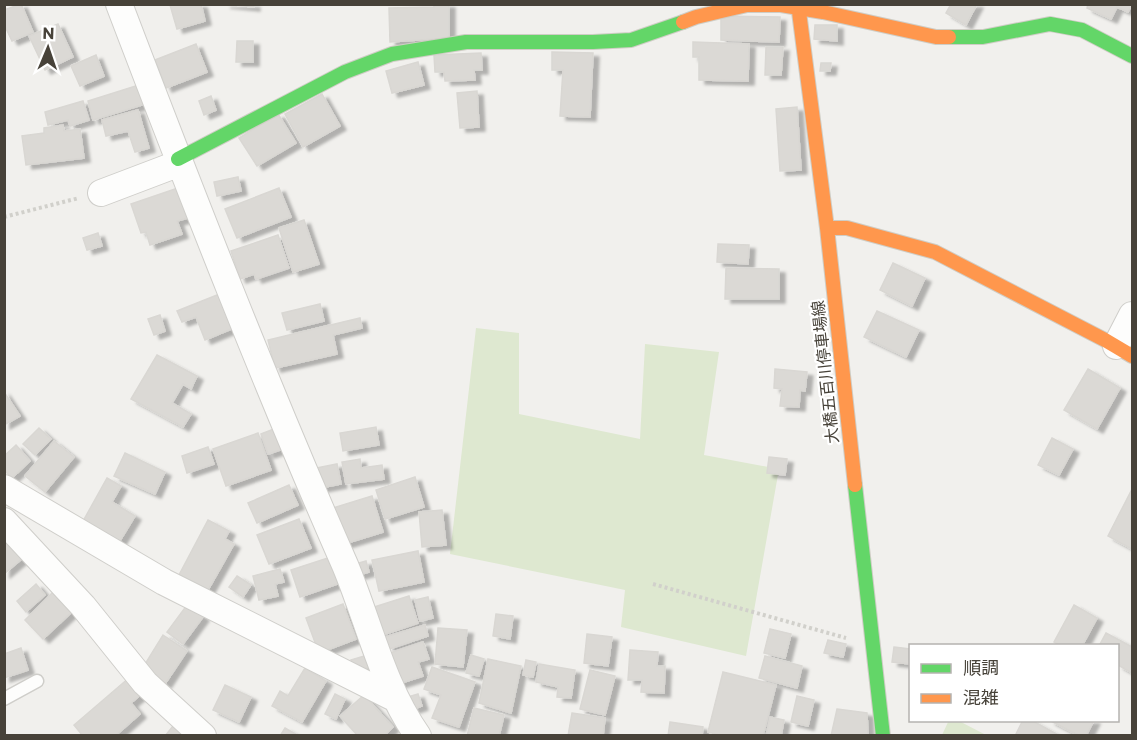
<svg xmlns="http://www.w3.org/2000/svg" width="1137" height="740" viewBox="0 0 1137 740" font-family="Commissioner,'Noto Sans JP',sans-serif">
<defs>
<filter id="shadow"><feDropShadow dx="6" dy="4" stdDeviation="1.5" flood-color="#0004"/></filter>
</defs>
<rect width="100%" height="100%" fill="#f1f0ed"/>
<path fill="#dee8d0" d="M476,328L519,333V414L640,439L645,344L719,352L704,455L779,469L746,656L621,627L625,590L450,554Z
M949,720L959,721L986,735H942Z"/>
<path fill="#dbd9d5" stroke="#d9d7d3" stroke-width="1.5" filter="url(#shadow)" d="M21,4L33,32L12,41L4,24V10Z
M201,4L205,21L177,29L170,5Z
M224,4H254V7Z
M434,4H449V38L390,42L389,8L434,7Z
M951,4H977L966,25L946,13Z
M1088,4H1132L1128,12L1117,7L1111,19L1087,8Z
M721,16L780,17L779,42L721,40Z
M58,24L73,57L45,70L29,36Z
M815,25H837V41L814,39Z
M237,41H253V62H236Z
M693,42L749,44L748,81L699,80V57H693Z
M196,44L207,72L166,88L155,60Z
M766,47H783L781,75H765Z
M552,52L593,53L590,117L560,116L563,70H552Z
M481,53L482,70H474L475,80L445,81L444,72H435L434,55Z
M96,55L104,76L80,86L71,66Z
M418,62L424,85L392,93L386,71Z
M821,63H831L830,71H820Z
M139,85L145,104L93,120L88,101Z
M477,91L479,127L460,128L457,93Z
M322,94L340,126L303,147L285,114Z
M211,96L216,110L204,115L199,101Z
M83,101L89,120L70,126L68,120L48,125L45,112Z
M797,107L801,170L780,171L776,109Z
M138,110L149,148L135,152L128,131L106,136L102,120Z
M278,114L296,143L257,166L239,138Z
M63,125L64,131L80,129L84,158L26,165L22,136L44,133V128Z
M238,177L241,191L217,196L214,182Z
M178,188L188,218L177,221L182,234L150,245L146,232L141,233L131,204Z
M279,188L291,217L237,238L225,209Z
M304,220L319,264L293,272L279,228Z
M98,233L102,246L87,250L83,238Z
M278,235L289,268L256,279L254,274L240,279L231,251Z
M718,244L749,245L748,264L717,262Z
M893,263L925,278L912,306L880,290Z
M726,268L779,269V299H725Z
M222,293L236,327L205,340L196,317L182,322L177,311Z
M320,304L324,321L287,330L282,313Z
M877,311L919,330L906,357L864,337Z
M160,315L165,331L154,335L148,319Z
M360,318L362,328L333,335L337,354L275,368L268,340Z
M157,355L197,376L191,389L183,384L172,403L191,414L183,427L131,399Z
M775,369L807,372L805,391L800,390L799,407L780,406L782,389L774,388Z
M1088,369L1120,388L1097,429L1064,410Z
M4,392L20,416L4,425Z
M279,427L286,448L268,454L261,434Z
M376,427L379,445L343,451L340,433Z
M39,428L51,439L35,455L23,444Z
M258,433L271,470L226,486L213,449Z
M1052,438L1073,449L1059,475L1038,465Z
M54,441L74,457L45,492L25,476Z
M16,445L30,461L12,478L4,470V456Z
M208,447L214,464L187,473L182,456Z
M125,453L165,472L155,494L114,476Z
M769,457L787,459L785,475L767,473Z
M360,459L361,468L382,465L384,479L346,484L342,462Z
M337,464L341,484L320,488L316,468Z
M415,477L424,507L385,519L376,490Z
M107,478L121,486L112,502L135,516L118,544L82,523Z
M289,485L298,505L257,523L248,503Z
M1132,489V549L1108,536Z
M372,496L383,532L344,544L333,508Z
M442,510L446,545L422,547L419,512Z
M299,519L311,548L269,564L257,535Z
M208,520L229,531L225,539L234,544L208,590L179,575Z
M4,538L23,558L4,574Z
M418,551L424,582L379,591L372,560Z
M331,557L340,583L300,597L291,570Z
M366,561L369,572L355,576L352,565Z
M280,569L284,582L275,584L278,596L259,600L253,576Z
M237,576L251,585L243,597L229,587Z
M36,584L45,595L26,612L17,601Z
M54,591L73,611L43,639L25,620Z
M409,596L418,623L380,636L371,608Z
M428,597L433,618L420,621L415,600Z
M343,604L356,639L319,653L306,618Z
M187,605L203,617L183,644L167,632Z
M1074,605L1097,618L1082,646H1061L1054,642Z
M496,614L513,616L510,639L493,636Z
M425,625L428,636L389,649L385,637Z
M438,628L467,630L463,667L435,664Z
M770,629L791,634L785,658L764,653Z
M1106,633L1132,647V673L1118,665V646H1099Z
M587,634L612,637L608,666L584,663Z
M163,635L187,651L165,684L142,669Z
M828,640L846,644L843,657L824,653Z
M423,642L429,659L418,662L423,676L398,684L387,654Z
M894,647L910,649V664L892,662Z
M21,648L28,670L4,678V654Z
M630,650L658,652L657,666H665L664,693L641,692L642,680H628Z
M371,654L375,665L355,672L351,660Z
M471,655L484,659L479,676L466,673Z
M765,656L802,666L797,688L759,678Z
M488,659L521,666L511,713L479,703Z
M526,660L536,662L533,677L523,675Z
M539,664L575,670L571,698L557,697L558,687L536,682Z
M432,667L475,682L459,727L432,718L441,695L424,689Z
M305,668L326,681L302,722L272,706L280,691L288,696Z
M590,670L615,676L605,715L580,709Z
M723,672L776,685L763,736H723L708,732Z
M130,677L143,693L131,703L140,714L115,736H83L74,725Z
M225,685L251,697L239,722L213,710Z
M335,694L345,699L336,719L325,714Z
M418,694L422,706L413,709L408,697Z
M364,695L393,727L384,736H358L340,716Z
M797,696L814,700L808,726L791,722Z
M474,708L504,715L499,736H467Z
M837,709L867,713L868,736H831Z
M572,713L605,718L603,736H568Z
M770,717L784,720L781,736H766Z
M1023,720H1031L1060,736H1015Z
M1049,720H1094L1086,736H1080Z
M670,722L703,727L702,736H668Z
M173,726L186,736H165Z
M285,728L297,735L296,736H280Z"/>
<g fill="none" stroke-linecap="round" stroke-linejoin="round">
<defs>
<path id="lane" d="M4,699L37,681"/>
<path id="street" d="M119,4C191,193 264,381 345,565C369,622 382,685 418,736
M101,193L180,163
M1116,346L1132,315
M4,488L164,582L394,698
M4,521L83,606L145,683L203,736"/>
<path id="fast" d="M949,37H983L1050,24L1082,30L1132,56
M178,159L345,72L392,54L466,42H593L631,40L683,22
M855,485L883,736"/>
<path id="slow" d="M798,4L827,228L855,485
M683,22L696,17L747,5H781L823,12L936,37H949
M827,228H847L935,252L1105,340L1132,356"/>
</defs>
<use href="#lane" stroke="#cfceca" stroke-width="15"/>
<use href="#street" stroke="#cfceca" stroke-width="28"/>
<use href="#fast" stroke="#cfcdc5" stroke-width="16"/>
<use href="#slow" stroke="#cfcdc5" stroke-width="16"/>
<path stroke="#d1d0cb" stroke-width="4" stroke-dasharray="3 3" stroke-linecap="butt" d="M4,217L79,198
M653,584L846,638"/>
<use href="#lane" stroke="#fdfdfc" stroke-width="12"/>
<use href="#street" stroke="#fdfdfc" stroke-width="26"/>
<use href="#fast" stroke="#63d668" stroke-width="14"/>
<use href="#slow" stroke="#ff974d" stroke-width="14"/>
</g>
<g text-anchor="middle" stroke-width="4.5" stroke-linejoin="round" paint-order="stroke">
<g font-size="16" fill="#474239" stroke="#fff">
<text transform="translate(825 372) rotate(-96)" y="6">大橋五百川停車場線</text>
</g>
</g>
<rect width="1137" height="740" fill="none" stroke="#474239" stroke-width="12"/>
<rect x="909" y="644" width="210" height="78" fill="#ffffff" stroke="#b5b3b0" stroke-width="1.5"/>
<rect x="921" y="664" width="30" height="9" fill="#63d668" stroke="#b5b3b0" stroke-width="1.5"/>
<text x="963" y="674" font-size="18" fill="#474239">順調</text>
<rect x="921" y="694" width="30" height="9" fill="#ff974d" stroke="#b5b3b0" stroke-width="1.5"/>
<text x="963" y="704" font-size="18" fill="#474239">混雑</text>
<g transform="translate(48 48) rotate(2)" stroke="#ffffff" stroke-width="4.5" paint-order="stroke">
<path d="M0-4.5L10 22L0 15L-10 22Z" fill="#474239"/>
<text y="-9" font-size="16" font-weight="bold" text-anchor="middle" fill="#474239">N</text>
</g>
</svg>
